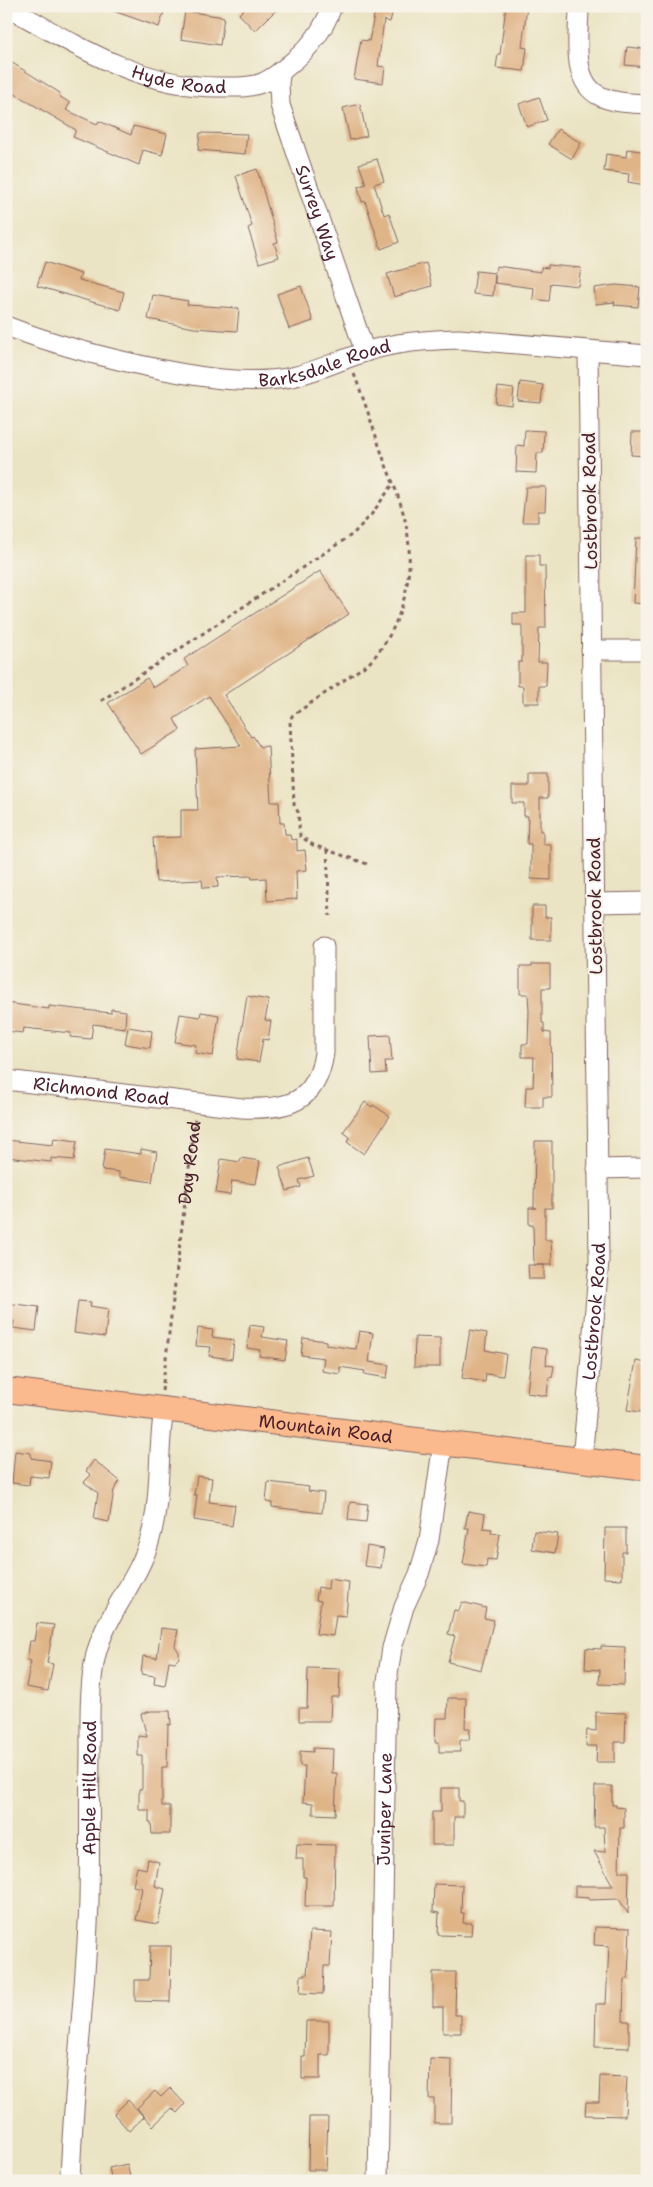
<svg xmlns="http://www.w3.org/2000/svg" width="653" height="2187" viewBox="0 0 653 2187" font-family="'Shantell Sans',sans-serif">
<rect width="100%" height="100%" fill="#f7f3e8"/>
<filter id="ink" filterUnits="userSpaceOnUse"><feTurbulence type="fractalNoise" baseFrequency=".02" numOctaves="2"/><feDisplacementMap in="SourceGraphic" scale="10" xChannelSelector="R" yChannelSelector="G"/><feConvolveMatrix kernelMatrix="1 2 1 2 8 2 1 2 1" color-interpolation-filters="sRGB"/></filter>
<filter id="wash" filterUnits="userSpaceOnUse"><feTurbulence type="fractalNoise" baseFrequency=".0096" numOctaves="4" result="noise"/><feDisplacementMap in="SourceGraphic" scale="20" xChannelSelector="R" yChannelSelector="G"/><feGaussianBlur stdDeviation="1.12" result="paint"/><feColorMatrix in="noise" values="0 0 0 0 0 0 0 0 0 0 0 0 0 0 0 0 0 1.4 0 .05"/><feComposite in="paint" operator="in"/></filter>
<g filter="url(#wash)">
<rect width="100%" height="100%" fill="#ebe4c4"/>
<g id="blocks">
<path fill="#dfb486" d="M105,6H166L159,27L105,8Z
M247,6H280L255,31L239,14Z
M376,6H394L390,22L384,20L378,66L385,67L383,83L354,79L361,40L369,41Z
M506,6H527L522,47L527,48L524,71L496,68L498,54H500Z
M185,11L224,17L220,45L181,39Z
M627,47L647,49V67L625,65Z
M6,59L60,93L59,96L70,103L66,110L97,124L99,121L131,135L133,126L167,134L162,155L143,150L139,165L73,137L76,130L15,94L6,110Z
M539,97L547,120L527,127L519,104Z
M360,104L367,136L350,140L343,108Z
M558,129L581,143L572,159L548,144Z
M200,133L247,134L245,154L198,150Z
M627,149L647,152L645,185L628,182L629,174L604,171L606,154L626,157Z
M377,159L384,181L374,184L384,215L389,213L399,242L381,249L365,201L362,202L358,187L366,184L359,164Z
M257,169L278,242L274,243L279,257L259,263L248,228L252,226L236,176Z
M45,262L81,274L79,280L124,292L120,310L37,286Z
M426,263L432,286L394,297L387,274Z
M548,265L581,268L578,286L551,283L549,301L533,299L534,288L495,283V274L493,296L473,294L476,271L495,273L496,266L541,272V267L548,268Z
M616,285L640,287L638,307L614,305L615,302L596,304L594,288Z
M301,286L313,321L289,329L277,294Z
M153,295L188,301L187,305L239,308L237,331L194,328L148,319Z
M520,382L543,385L541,403L518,401Z
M498,387L514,389L512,406L496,404Z
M525,430L544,431L543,453H537L536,473L516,472L517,445L524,446Z
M632,432H647V456L631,455Z
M526,487H546L545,511H538V522H522Z
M636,538H647V604L633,603Z
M526,555H539V566H545L546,628H539L538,662H547L546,686H539V703H523V686H518V662H522V625H513V613H526Z
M320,571L349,614L224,695L251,737L253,736L260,747L268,746L271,802H279L280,823H284L285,834H290L291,840L297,839V851L305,850L307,870L296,871L297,899L267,901L266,878L252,879L251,876L217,877L218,887L203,888L202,880L156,882L153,838L181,837V810H198L195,749L241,746L209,696L174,719L180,730L141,754L108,703L147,678L153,688L188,666L184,659Z
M529,774H548V798H540V831H543V844H551V880L531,879V844H527L528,816H524V803H512V786H529Z
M532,906H545V917H551V940H532Z
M532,964H550V988H542V1023H544V1032L551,1033L552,1097H543V1107H525L526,1087H533L534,1057H522V1044H528L529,1011L528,994H520V966H532Z
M247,996L269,1000L265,1020L271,1021L268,1040L263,1039L259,1062L237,1059Z
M6,1003L49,1009V1006L111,1013V1009L126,1011L125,1028L93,1024L91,1039L70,1037L71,1033L24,1028L23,1033L6,1031Z
M201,1012L219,1015L213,1056L195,1053L196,1045L175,1042L180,1014L200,1017Z
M128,1027L152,1031L150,1048L125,1044Z
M390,1035L392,1061H385L386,1073L372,1074L370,1036Z
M365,1102L372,1107L373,1105L390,1116L364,1154L347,1142L350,1137L343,1132Z
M54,1138L77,1141L74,1160L51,1158V1162L6,1157V1140L53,1145Z
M535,1141H552V1208H545V1240H551L552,1265H534L533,1225H529V1208H537H534Z
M105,1149L141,1154V1149L157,1152L152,1182L119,1177V1172L102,1170Z
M241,1158L260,1161L256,1184L232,1181L230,1195L216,1193L221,1159L240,1162Z
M308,1158L314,1176L299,1180L301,1187L287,1191L279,1167Z
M528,1265H544V1279H529Z
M78,1301L91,1302L90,1306L108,1309L105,1337L74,1333Z
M6,1303L39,1307L36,1331L13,1328L14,1321L6,1320Z
M250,1325L264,1327L262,1337L288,1341L285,1360L259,1356L260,1350L247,1348Z
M198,1328L213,1330L212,1337L234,1340L232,1359L209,1356L211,1347L196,1346Z
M470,1330L487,1333L485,1350L506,1354L503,1376L486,1374L485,1382L462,1378Z
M359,1331L373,1333L369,1362L389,1365L387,1378L364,1374L365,1371L340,1367V1374L322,1371L324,1358L301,1355L303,1338L326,1341V1345L356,1349Z
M415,1337L440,1338V1367H414Z
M532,1347L547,1349L546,1365L554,1366L552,1378L549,1377L547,1396L527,1393Z
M636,1361L647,1363V1413L627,1410Z
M15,1451L31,1453V1458L51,1461L49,1478L30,1476L29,1485L12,1483Z
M94,1460L120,1481L114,1490L109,1522L94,1519L98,1493L84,1482L91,1475L86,1471Z
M197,1476L212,1478L209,1502L235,1505L232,1526L194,1520L197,1495H194Z
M268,1482L309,1487L308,1491L324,1493L322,1513L272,1507V1503L266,1502Z
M350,1502L368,1504L366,1522L348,1520Z
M468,1511L485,1514L483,1528L492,1529L491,1533L500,1534L496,1560L487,1559L486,1567L463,1564L469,1528H465Z
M605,1528H626V1552H622V1579L604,1578Z
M534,1531L558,1534L555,1553L532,1549Z
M367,1546L384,1549L381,1568L364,1566Z
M329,1579L349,1582L346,1616L336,1615L333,1636L316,1634L321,1601L316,1600L318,1587L328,1589Z
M462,1602L486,1608L484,1618L494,1620L481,1670L448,1662L455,1636L448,1634L454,1610L459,1611Z
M37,1623L54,1625L47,1663L53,1664L48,1691L26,1687L31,1661L27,1660L30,1641H34Z
M161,1628L178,1630L175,1646L179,1652V1658L175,1662L169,1661L165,1686L154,1684L155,1676L141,1674L143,1656L157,1658Z
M601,1646L625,1647L624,1685L599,1684L600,1670L585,1669L586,1648L601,1649Z
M308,1668L340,1669L339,1697H331L330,1721H299V1708H307Z
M448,1698H466L465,1728H470L469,1740H460V1752H439V1742H435L436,1718H447Z
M151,1711H170L171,1725L168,1724L167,1767H162V1806H170V1834H152L151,1822H149V1810H139V1789H142V1756H138V1736L147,1737L141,1714Z
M596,1712L626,1713L625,1742H615V1762H596L597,1746H586L587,1730L596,1731Z
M313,1748L333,1749L332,1773H337L335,1815L313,1814V1803L303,1802L305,1766H300V1751L313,1752Z
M595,1786H612V1805H616V1807L624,1808V1828H620L619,1872H629L628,1914L619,1899L589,1900V1898L575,1897V1886H613L594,1851L605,1852L604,1827H594Z
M441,1788H459V1801H463V1817H454V1845H432V1812H441Z
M297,1844L335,1845L334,1906H305L306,1877H303V1859H296Z
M148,1859L159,1862L155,1886L165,1889L158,1924L136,1920L142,1888L133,1886L137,1867L146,1869Z
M434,1884L462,1885L461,1913H464L463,1923H472L471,1936L438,1935L439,1913L433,1912Z
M595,1927L630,1928L628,1979H624L623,2021H629V2048L595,2047L596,2004H606L609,1946L594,1945Z
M310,1931L332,1932L330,1966H324L323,1994L300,1993L301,1975H307Z
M150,1946H171L170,2002L135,2001V1980H149Z
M433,1972H456L455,2015H461V2033H443V2007H433Z
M306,2021H329V2055H320V2079H302V2057H305Z
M430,2059L452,2060L451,2123H434V2099H429Z
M600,2076L627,2077L625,2116L585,2115L586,2102H599Z
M170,2088L185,2104L177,2113L172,2108L153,2126L137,2108L155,2091L161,2097Z
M128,2100L144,2117L129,2131L114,2114Z
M309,2117H328L326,2170H308Z
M127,2164L131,2181H112L109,2168Z"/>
</g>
</g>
<g filter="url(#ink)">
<use href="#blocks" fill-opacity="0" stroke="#826461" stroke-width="1"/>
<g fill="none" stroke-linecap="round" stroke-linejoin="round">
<defs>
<g id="minor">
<path id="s2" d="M6,6C74,44 140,88 221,87C235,87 249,88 262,83C272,79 282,71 290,64C310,48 324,30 332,6"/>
<path d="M579,6C579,34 570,82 600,96C614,103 632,103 647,104"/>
<path id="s3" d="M281,71L279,82L280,105L365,352"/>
<path id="s4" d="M6,326C58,346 109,359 164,370C205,378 251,385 292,377C318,371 340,360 365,352C395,342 427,340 459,339L647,355"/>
<path d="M591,650H647"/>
<path d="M595,903L647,902"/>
<path id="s5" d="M6,1080L242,1108C287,1110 317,1103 324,1053V946"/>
<path d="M597,1169L647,1168"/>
<path id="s6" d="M582,1461L599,1261L588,351"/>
<path id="s7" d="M70,2181C73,2087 86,1995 89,1901C90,1852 89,1804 90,1755C90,1725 89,1694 94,1664C101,1619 138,1583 150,1539C162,1497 157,1452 164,1409"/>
<path id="s8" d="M378,2181L387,1681L392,1648L404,1607L419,1574L429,1540L443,1443"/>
</g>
<g id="major">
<path id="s9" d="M6,1390L647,1468"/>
</g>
</defs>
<use href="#minor" stroke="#826461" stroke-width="21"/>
<use href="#major" stroke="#826461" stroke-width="26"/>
<g stroke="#826461" stroke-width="3" stroke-dasharray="4 4" stroke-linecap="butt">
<path d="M354,374C365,402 374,431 384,460C392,481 402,503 406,525C416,572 403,628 369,663L292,716L290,721L294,804L298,812L300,836L313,845L370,865"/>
<path d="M101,701L353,534L371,515L393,484"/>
<path d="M327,850L330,916"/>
<path id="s1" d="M162,1391L195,1119"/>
</g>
<use href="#minor" stroke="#fff" stroke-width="19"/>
<use href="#major" stroke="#fbba8d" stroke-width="24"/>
</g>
</g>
<g text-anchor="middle" stroke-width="4" stroke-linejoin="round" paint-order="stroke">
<g font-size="18" fill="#4a1f2b" stroke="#f7f3e8">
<text dy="6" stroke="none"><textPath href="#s2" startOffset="190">Hyde Road</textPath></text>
<text dy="6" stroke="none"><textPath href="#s3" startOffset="148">Surrey Way</textPath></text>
<text dy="6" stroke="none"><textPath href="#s4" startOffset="328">Barksdale Road</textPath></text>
<text transform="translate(590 501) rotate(-91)" y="6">Lostbrook Road</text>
<text transform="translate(595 906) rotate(-91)" y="6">Lostbrook Road</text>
<text dy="6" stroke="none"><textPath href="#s5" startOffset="96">Richmond Road</textPath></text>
<text dy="6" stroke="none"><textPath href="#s1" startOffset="230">Day Road</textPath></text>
<text dy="6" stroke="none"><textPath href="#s6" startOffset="150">Lostbrook Road</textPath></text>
<text dy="6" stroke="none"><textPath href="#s9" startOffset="322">Mountain Road</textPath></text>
<text dy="6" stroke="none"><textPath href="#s7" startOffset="394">Apple Hill Road</textPath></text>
<text dy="6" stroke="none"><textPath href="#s8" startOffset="372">Juniper Lane</textPath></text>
</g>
</g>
<rect width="653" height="2187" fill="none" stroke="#f7f3e8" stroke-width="25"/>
</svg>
